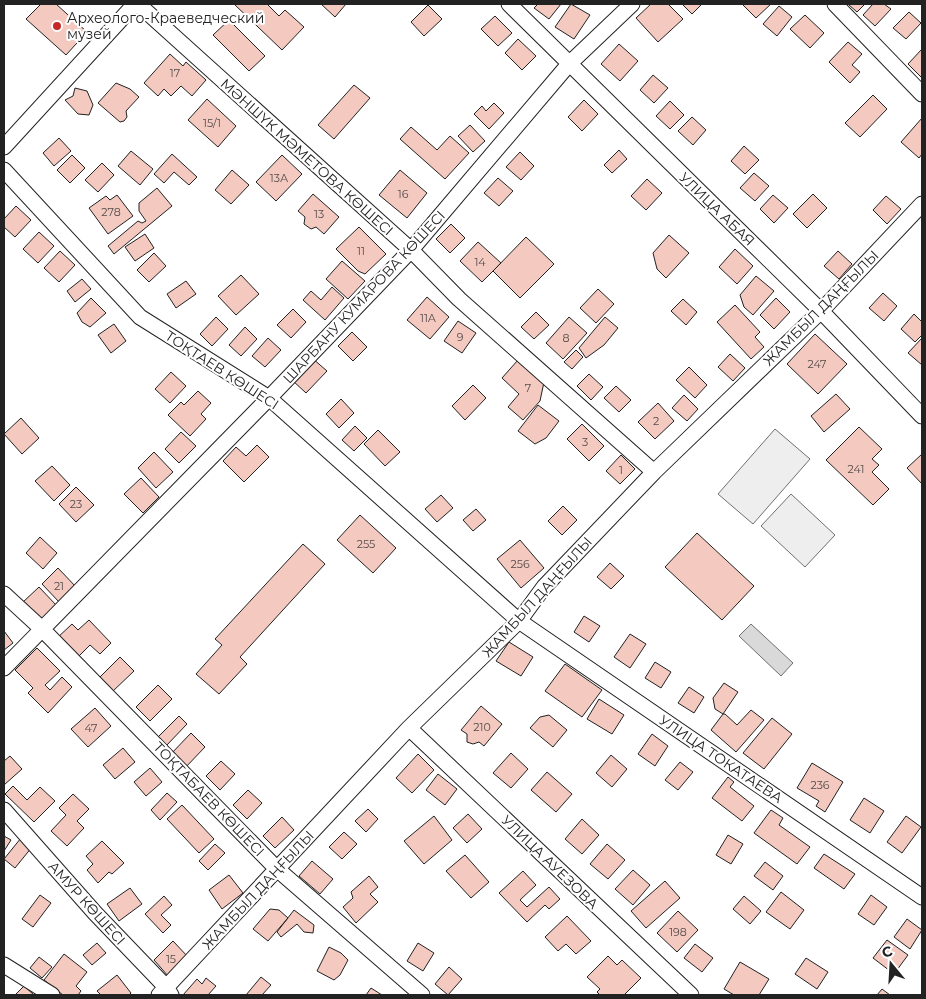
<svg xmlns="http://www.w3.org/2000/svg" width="926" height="999" viewBox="0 0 926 999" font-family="Montserrat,sans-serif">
<rect width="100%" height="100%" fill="#fff"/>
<path fill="#eee" stroke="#6f6f6f" d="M775,429L810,459L753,524L718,494Z
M791,494L835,535L805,567L761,526Z"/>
<path fill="#d9d9d9" stroke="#6f6f6f" d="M751,624L793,663L781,676L739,636Z"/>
<path fill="#f3c9c0" stroke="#222" d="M41,4H56L87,32L66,55L26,19Z
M234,4H267L279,16L285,10L304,27L282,50Z
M321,4H346L335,17Z
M538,4H561L549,19L534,8Z
M571,4L590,15L574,39L555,27Z
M651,4H668L683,19L658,42L636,18Z
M682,4H702L692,14Z
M742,4H771L756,18Z
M848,4H865L857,12Z
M873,4H884L891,9L875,26L863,15Z
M428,5L442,19L424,36L411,22Z
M779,6L792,17L777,36L763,24Z
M909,12L921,23L906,39L893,28Z
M805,15L824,33L810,48L790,29Z
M495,16L512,33L498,46L481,29Z
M229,20L265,56L249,71L213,35Z
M518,39L536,56L522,70L505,53Z
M848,42L862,54L852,65L860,72L850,83L829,62Z
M619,44L638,61L620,81L601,64Z
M922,49V78L908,64Z
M170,54L183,66L186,62L206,80L192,96L181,86L171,96L164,89L158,96L144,83Z
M653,75L668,88L654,103L640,90Z
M116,83L130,89L139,97L126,111L127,117L124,121L120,122L98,103Z
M354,85L370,98L334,139L318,125Z
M75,88L87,91L93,105L89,115L78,114L65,100L73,96Z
M873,95L887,109L860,137L845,123Z
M207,99L236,126L218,147L188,120Z
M584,100L598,114L582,131L568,117Z
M670,101L684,115L670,129L656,116Z
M494,103L504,113L489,129L474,114L482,106L486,111Z
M692,117L706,130L693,145L678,131Z
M922,118V154L919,158L901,142Z
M470,125L485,141L473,152L458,136Z
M411,127L437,150L450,136L469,153L445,179L400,139Z
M59,138L71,151L54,166L43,153Z
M744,146L759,160L745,174L731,161Z
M619,150L627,159L612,173L604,165Z
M131,151L153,169L140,185L118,166Z
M520,152L534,166L521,180L506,167Z
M172,154L197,177L189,185L174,172L164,183L154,174Z
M72,155L85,168L70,183L57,170Z
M282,155L302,174L276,201L256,182Z
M102,163L114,175L98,192L85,180Z
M232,170L249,185L231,204L215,190Z
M400,170L427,193L407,218L379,195Z
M754,173L769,186L755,201L740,188Z
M498,178L513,191L499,206L484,193Z
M647,179L662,193L646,210L631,196Z
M157,188L172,206L114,254L108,246L138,221L142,223L146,221L139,211V203Z
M313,194L339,217L324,234L316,227L311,229L304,224L305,217L298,211Z
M813,194L827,208L807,228L793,214Z
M117,195L133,216L108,234L89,208L106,196L110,200Z
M773,195L788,208L774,223L760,209Z
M886,196L901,209L887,224L873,210Z
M16,206L31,220L15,237L4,227V219Z
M451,224L465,238L450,253L436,239Z
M359,227L386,254L365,274L358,271L336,249Z
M39,232L54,246L38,263L23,249Z
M145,234L154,248L135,261L125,247Z
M669,235L689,253L666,278L657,269L653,253Z
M526,237L554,264L520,298L493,271Z
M478,242L501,263L482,282L460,261Z
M735,249L753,266L737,284L719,267Z
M60,251L75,265L59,282L44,268Z
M838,251L852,264L839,279L824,266Z
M154,253L166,266L149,282L137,270Z
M342,261L365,281L348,299L326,279Z
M241,275L259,294L236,315L218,296Z
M756,276L774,291L753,315L744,307L740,295Z
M82,279L91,289L75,302L67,291Z
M186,281L196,294L176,308L167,294Z
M332,287L344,298L325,320L303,300L311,291L321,300Z
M598,289L614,304L596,323L580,308Z
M883,293L897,306L884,321L869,308Z
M427,297L449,317L430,339L407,320Z
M91,298L106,313L90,327L82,322L77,313Z
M776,298L790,312L774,329L760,315Z
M683,299L697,312L686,325L671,311Z
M735,305L760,332L755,337L764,347L751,359L717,322Z
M293,309L306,322L291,338L277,325Z
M536,312L549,325L534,339L521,327Z
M914,314L922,322V335L915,342L901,329Z
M216,317L228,329L212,346L200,334Z
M569,317L587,333L563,359L546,343Z
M605,317L618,328L604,345L586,358L579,348Z
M458,321L476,333L462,353L444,341Z
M114,324L126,341L111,353L98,335Z
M245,327L257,339L241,356L229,345Z
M352,332L367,347L353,361L338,346Z
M815,334L847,364L818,394L787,364Z
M268,338L281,350L265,367L252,356Z
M922,338V365L908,353Z
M576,350L583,357L572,369L564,362Z
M730,354L745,368L733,381L718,367Z
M312,358L327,371L306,393L292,380Z
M518,360L544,382L540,401L523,420L508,407L519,394L502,378Z
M689,367L707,385L695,398L676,380Z
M171,372L186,386L170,403L155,389Z
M589,374L603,387L591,400L577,386Z
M473,385L486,398L465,420L452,406Z
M616,386L631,400L619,412L604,398Z
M198,391L211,403L201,414L206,419L190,436L168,415L181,402L184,405Z
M836,394L850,409L824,432L811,416Z
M684,395L698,409L687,421L672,408Z
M341,399L354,413L339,428L326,414Z
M658,403L674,421L655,439L638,422Z
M538,405L559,421L546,438L535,444L518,431Z
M21,418L39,438L22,454L4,434Z
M582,424L604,446L589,461L567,439Z
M355,426L367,438L354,451L342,440Z
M859,427L882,449L872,459L879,465L872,472L889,489L873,505L826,460Z
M378,430L400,452L385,466L364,444Z
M181,432L196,446L179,463L165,449Z
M257,445L269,457L244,482L223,461L236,447L246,456Z
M154,452L173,472L156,488L138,468Z
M922,454V484L907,468Z
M621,455L635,469L620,484L606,471Z
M52,466L70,485L54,501L35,481Z
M141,478L159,497L143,513L124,494Z
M76,487L94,505L76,522L59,504Z
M441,495L453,508L437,522L425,509Z
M563,506L577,520L562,535L548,521Z
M476,509L486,520L473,531L463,520Z
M360,515L396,548L373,573L337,540Z
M697,533L754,586L722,620L665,567Z
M40,537L57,553L43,569L26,553Z
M520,540L544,568L521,588L497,559Z
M303,544L325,564L240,657L247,664L219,694L196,674L222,645L215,639Z
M610,563L624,576L611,589L597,577Z
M58,568L77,588L60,603L42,584Z
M39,587L57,606L40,622L22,603Z
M584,616L600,626L589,642L574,632Z
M89,620L111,643L100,654L90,645L76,659L56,639L72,624L78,630Z
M4,631L13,643L4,650Z
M630,634L646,644L630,668L614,657Z
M509,642L533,657L521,676L496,661Z
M37,648L60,671L45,685L50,690L62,677L72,687L48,713L28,693L33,688L15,670Z
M120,657L134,671L112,692L98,679Z
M655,662L671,672L661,688L645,678Z
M565,664L602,690L582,717L545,691Z
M724,683L738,692L723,714L715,709L713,698Z
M158,685L172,699L150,721L136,707Z
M689,687L704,697L694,713L678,703Z
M599,699L624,715L612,734L587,719Z
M481,706L502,724L484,746L479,742L473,744L467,742V734L461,730Z
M95,708L111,726L88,747L71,729Z
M751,710L764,720L736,752L711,730L723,714H725L737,725Z
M549,715L567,730L553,747L530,728L540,717Z
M179,716L187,724L166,746L157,738Z
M772,718L792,734L764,769L743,753Z
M191,733L205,747L184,769L170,755Z
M652,734L668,746L655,766L638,754Z
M123,748L135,762L115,779L103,765Z
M511,753L528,769L511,788L493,773Z
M418,754L434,770L412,793L396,778Z
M611,755L627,769L612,787L596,773Z
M10,756L22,769L4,785V761Z
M221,761L235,774L220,790L206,776Z
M680,762L693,772L678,790L665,780Z
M812,763L843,782L825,812L816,806L819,801L797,788Z
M150,768L162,782L146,796L134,782Z
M547,772L572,794L556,812L531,790Z
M438,774L457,789L445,805L426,790Z
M728,777L734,782L730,787L754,806L742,821L712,798Z
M13,786L27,800L40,787L55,801L34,822L5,794Z
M248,790L262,803L247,819L233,805Z
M167,793L177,802L160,820L151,810Z
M73,794L89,809L77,821L84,828L67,846L51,831L66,815L59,808Z
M864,798L884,811L870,833L850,820Z
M182,805L214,839L199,853L167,819Z
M368,809L378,819L366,832L355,821Z
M771,810L783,818L779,825L810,847L797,864L754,833Z
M468,814L482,829L467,843L453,828Z
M434,816L452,840L424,864L404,841Z
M906,816L921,827L902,853L887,842Z
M282,817L294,830L275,848L263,836Z
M582,819L599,835L582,854L565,839Z
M344,832L357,844L342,859L329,847Z
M728,835L743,844L731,864L716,855Z
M4,836L11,840L4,851Z
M21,838L32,847L15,868L4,859Z
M102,841L124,863L112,874L109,872L98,883L87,870L93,864L86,856Z
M215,844L225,853L208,870L199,861Z
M607,844L625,860L608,879L590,864Z
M824,854L855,874L844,889L814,868Z
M465,855L489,882L471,898L446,871Z
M312,861L333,879L320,894L299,876Z
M765,862L783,876L773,890L754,876Z
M633,870L650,885L633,905L615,889Z
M523,871L536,885L520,900L527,907L549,887L560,899L549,909L545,905L527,922L499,893Z
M229,875L243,893L222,909L209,890Z
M369,876L378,887L370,894L378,902L356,923L343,907L353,898L351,892Z
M665,881L680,898L646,928L631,911Z
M130,888L142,904L119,921L107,904Z
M781,892L804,910L790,929L766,912Z
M40,895L51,903L33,927L22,919Z
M871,895L887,907L874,925L858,914Z
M164,896L172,905L161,915L171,925L163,933L145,914Z
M744,896L761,911L750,924L733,909Z
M270,909L279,910L288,918L268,941L253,929Z
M294,910L314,925L313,933L304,932L297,924L281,937L277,932Z
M678,911L698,930L677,952L657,933Z
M567,916L591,941L576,954L566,944L558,951L545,937Z
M907,919L922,930L910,949L894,937Z
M887,940L908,955L894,974L873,958Z
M173,941L189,958L169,977L154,960Z
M97,943L106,953L92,965L83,955Z
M418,943L434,953L423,971L407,961Z
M695,944L713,958L702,972L684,958Z
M329,947L341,953L348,960L340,975L334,980L317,971Z
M64,954L87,972L76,986L81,991L78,995H63L44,980Z
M608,956L617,965L622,960L641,978L624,995H600L597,992L600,989L587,977Z
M39,957L52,967L42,978L30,968Z
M806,958L828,972L817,989L795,974Z
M740,962L769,979L759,995H734L724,989Z
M449,967L462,979L448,995L435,984Z
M117,975L131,993L129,995H101L97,991Z
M261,977L271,985L262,995H246Z
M206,978L216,986L208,995H183L197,979L202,984Z
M24,986L34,995H15Z
M371,988L382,995H366Z
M882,989L890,995H877Z"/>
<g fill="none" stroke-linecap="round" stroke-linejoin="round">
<defs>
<path id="minor" d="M138,4L411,250L459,299L654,472
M509,4L821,311L922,416
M835,4L922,94
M4,147L135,4
M4,170L140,317L269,398L519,621L922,897
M4,594L42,629L277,869L422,995
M4,668L269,398L411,250L569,64L632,4
M409,728L691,995
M4,810L95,913L166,987L171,995
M4,965L52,995
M159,995L409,728L519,621L544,587L654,472L821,311L922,204"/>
</defs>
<use href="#minor" stroke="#222" stroke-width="17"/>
<use href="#minor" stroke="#fff" stroke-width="15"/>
</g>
<circle fill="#c62828" stroke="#fff" stroke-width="2" cx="57" cy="26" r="5"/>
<g text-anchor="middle" stroke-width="4" stroke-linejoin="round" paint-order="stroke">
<g font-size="11" fill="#564c4a">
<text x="175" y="77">17</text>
<text x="212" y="127">15/1</text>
<text x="279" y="182">13А</text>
<text x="403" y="198">16</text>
<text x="111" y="216">278</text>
<text x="319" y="218">13</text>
<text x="361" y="255">11</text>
<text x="480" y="266">14</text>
<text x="428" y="322">11А</text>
<text x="460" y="341">9</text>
<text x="566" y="342">8</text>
<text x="817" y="368">247</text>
<text x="528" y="392">7</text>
<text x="656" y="425">2</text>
<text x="585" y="446">3</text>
<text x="856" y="473">241</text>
<text x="621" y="474">1</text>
<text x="76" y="508">23</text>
<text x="366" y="548">255</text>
<text x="520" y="568">256</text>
<text x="59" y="590">21</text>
<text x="482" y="731">210</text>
<text x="91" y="732">47</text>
<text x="820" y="789">236</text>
<text x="678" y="936">198</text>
<text x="171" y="963">15</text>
</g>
<g font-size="14" fill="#222" stroke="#fff" text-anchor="start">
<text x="67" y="23">Археолого-Краеведческий<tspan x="67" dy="16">музей</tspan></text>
</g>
<g font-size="14" fill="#222" stroke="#fff">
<text transform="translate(307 157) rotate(42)" y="5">МӘНШҮК МӘМЕТОВА КӨШЕСІ</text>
<text transform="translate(717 209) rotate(44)" y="5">УЛИЦА АБАЯ</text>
<text transform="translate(364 297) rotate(-47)" y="5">ШАРБАНУ КУМАРОВА КӨШЕСІ</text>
<text transform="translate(821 308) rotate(-45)" y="5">ЖАМБЫЛ ДАҢҒЫЛЫ</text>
<text transform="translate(222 370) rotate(33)" y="5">ТОҚТАЕВ КӨШЕСІ</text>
<text transform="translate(537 597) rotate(-48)" y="5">ЖАМБЫЛ ДАҢҒЫЛЫ</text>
<text transform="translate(721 759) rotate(34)" y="5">УЛИЦА ТОКАТАЕВА</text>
<text transform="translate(209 799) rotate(46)" y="5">ТОҚТАБАЕВ КӨШЕСІ</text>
<text transform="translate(550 862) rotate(44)" y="5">УЛИЦА АУЕЗОВА</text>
<text transform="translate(258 890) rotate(-47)" y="5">ЖАМБЫЛ ДАҢҒЫЛЫ</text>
<text transform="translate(87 903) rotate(48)" y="5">АМУР КӨШЕСІ</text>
</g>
</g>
<rect width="926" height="999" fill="none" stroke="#222222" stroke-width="10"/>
<g transform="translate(891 964) rotate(342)" stroke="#ffffff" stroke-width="4" paint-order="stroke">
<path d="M0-4L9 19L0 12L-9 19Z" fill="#222222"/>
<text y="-8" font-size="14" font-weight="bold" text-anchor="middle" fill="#222222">С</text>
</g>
</svg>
